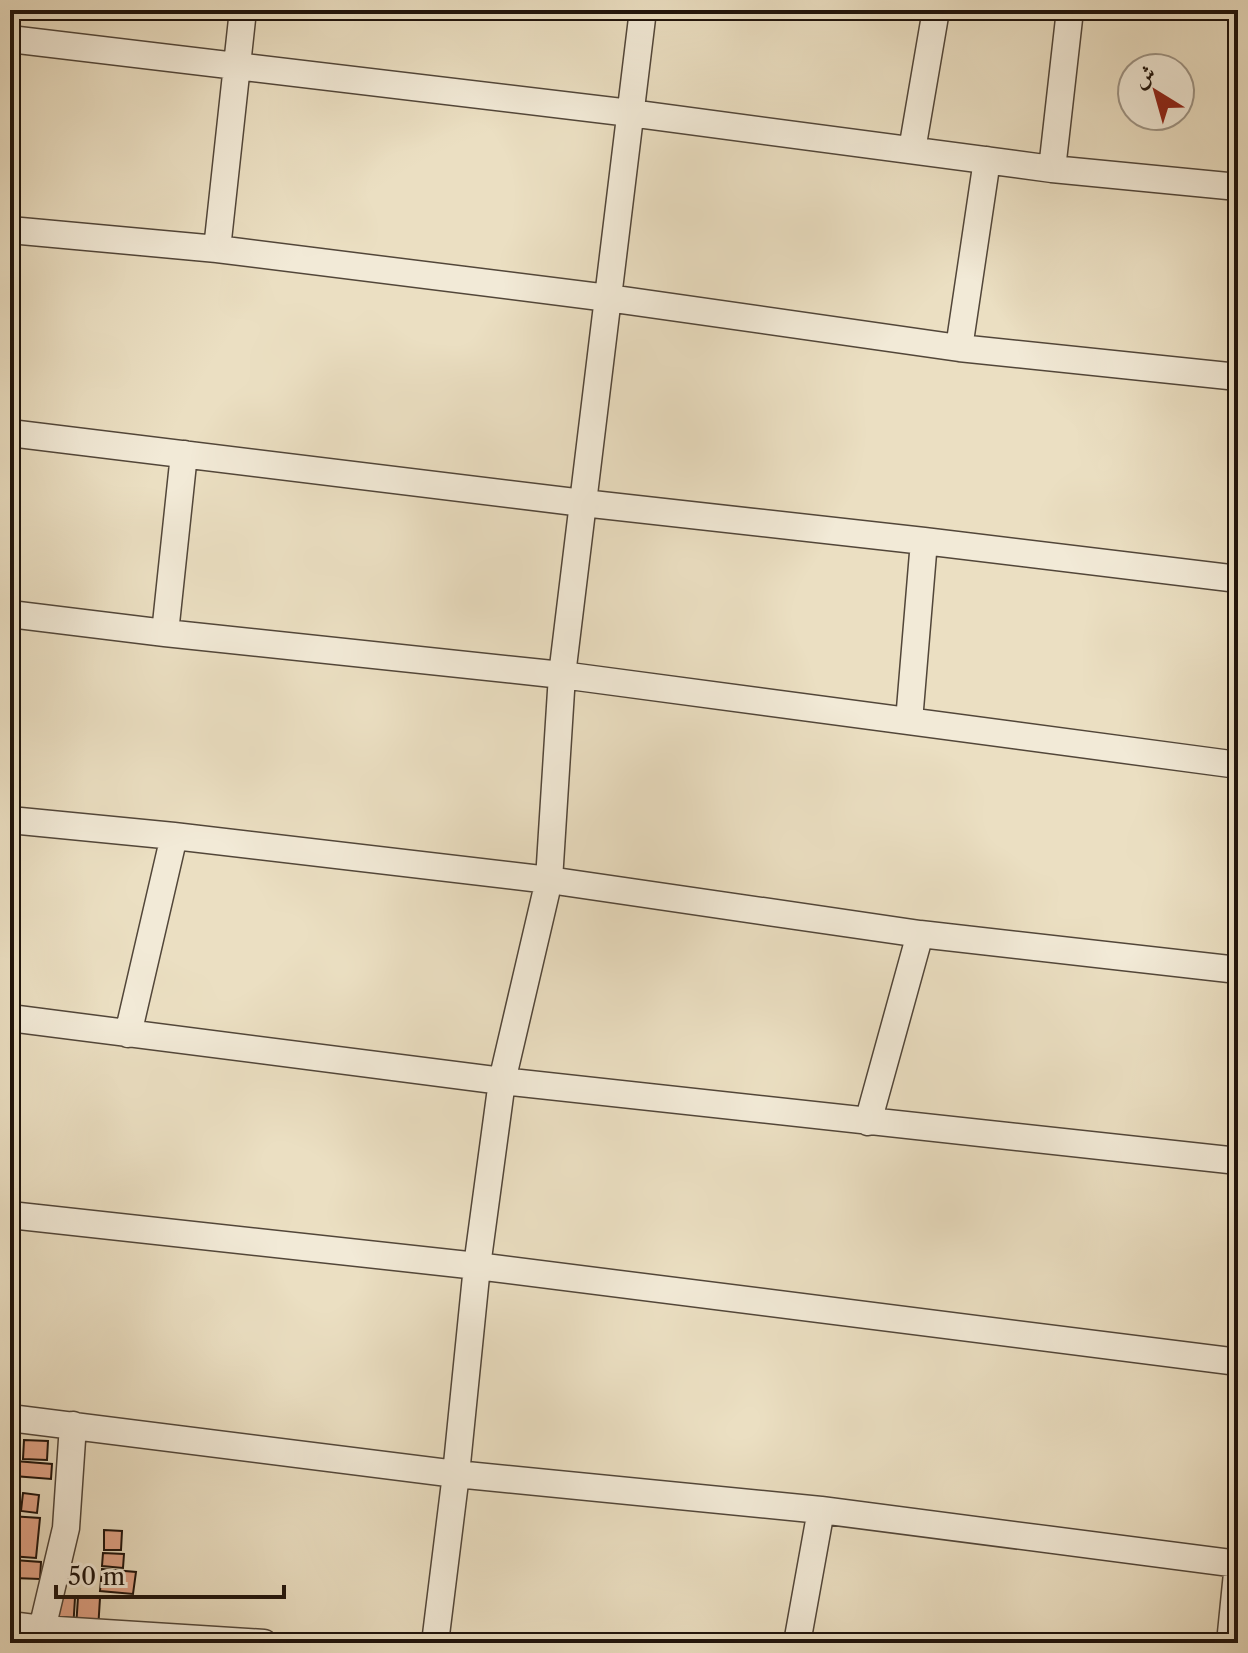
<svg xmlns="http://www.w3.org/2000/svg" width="1248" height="1653" viewBox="0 0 1248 1653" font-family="'Libre Caslon Text',Amiri,serif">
<rect width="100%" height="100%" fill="#ebdfc2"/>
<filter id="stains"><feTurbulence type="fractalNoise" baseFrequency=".0025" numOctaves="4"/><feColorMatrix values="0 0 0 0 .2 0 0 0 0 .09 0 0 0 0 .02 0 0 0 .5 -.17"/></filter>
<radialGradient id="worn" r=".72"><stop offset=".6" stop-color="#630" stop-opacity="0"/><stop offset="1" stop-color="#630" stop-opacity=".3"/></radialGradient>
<path fill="#e2a487" stroke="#1f130b" stroke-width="2" d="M24,1440L48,1441L47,1460L23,1459Z
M15,1461L52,1464L51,1479L14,1476Z
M23,1493L39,1495L37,1513L21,1511Z
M10,1516L40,1518L36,1558L10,1556Z
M104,1530L122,1531L121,1550H104Z
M103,1553L124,1554L123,1568L102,1566Z
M14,1560L41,1562L40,1579L14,1578Z
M102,1569L136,1572L133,1594L100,1591Z
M56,1597L75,1598L73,1630L53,1628Z
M78,1597L100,1598L98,1630L76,1628Z"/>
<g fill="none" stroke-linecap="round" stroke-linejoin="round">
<defs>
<path id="minor" d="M10,39L630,113L1052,169L1238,187
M912,150L936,10
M1052,169L1070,10
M10,230L217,249L608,298L959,348L1238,377
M217,249L243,10
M959,348L987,160
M10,433L583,503L924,541L1238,579
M10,614L165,633L562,675L1238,765
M165,633L184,454
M909,721L924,541
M10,820L174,836L549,880L920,934L1238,970
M10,1018L502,1081L1238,1161
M128,1034L174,836
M868,1122L920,934
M10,1215L477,1266L1238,1362
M10,1418L456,1474L821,1510L1238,1564
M10,1625L42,1629L264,1643
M42,1629L66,1528L73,1425
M435,1643L456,1474L477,1266L502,1081L549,880L562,675L643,10
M797,1643L821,1510
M1230,1643L1238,1563"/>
</defs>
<use href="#minor" stroke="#524639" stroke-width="29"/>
<use href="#minor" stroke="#f2ead7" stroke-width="26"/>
</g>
<rect width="1248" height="1653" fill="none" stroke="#ebdfc2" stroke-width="40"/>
<rect x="12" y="12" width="1224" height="1629" fill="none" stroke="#1f130b" stroke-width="4"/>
<rect x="20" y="20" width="1208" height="1613" fill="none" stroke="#1f130b" stroke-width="2"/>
<g transform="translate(1156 92) rotate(323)"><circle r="38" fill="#f2ead7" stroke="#9e9485" stroke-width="2"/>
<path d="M0-6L14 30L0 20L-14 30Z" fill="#8f2418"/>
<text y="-12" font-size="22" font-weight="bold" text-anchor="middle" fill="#1f130b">ش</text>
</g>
<path d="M56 1585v12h228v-12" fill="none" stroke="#1f130b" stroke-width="4"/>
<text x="68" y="1585" font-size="24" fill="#1f130b" stroke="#f2ead7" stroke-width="6" paint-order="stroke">50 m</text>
<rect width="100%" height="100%" filter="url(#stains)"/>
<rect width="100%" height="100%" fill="url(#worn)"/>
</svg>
